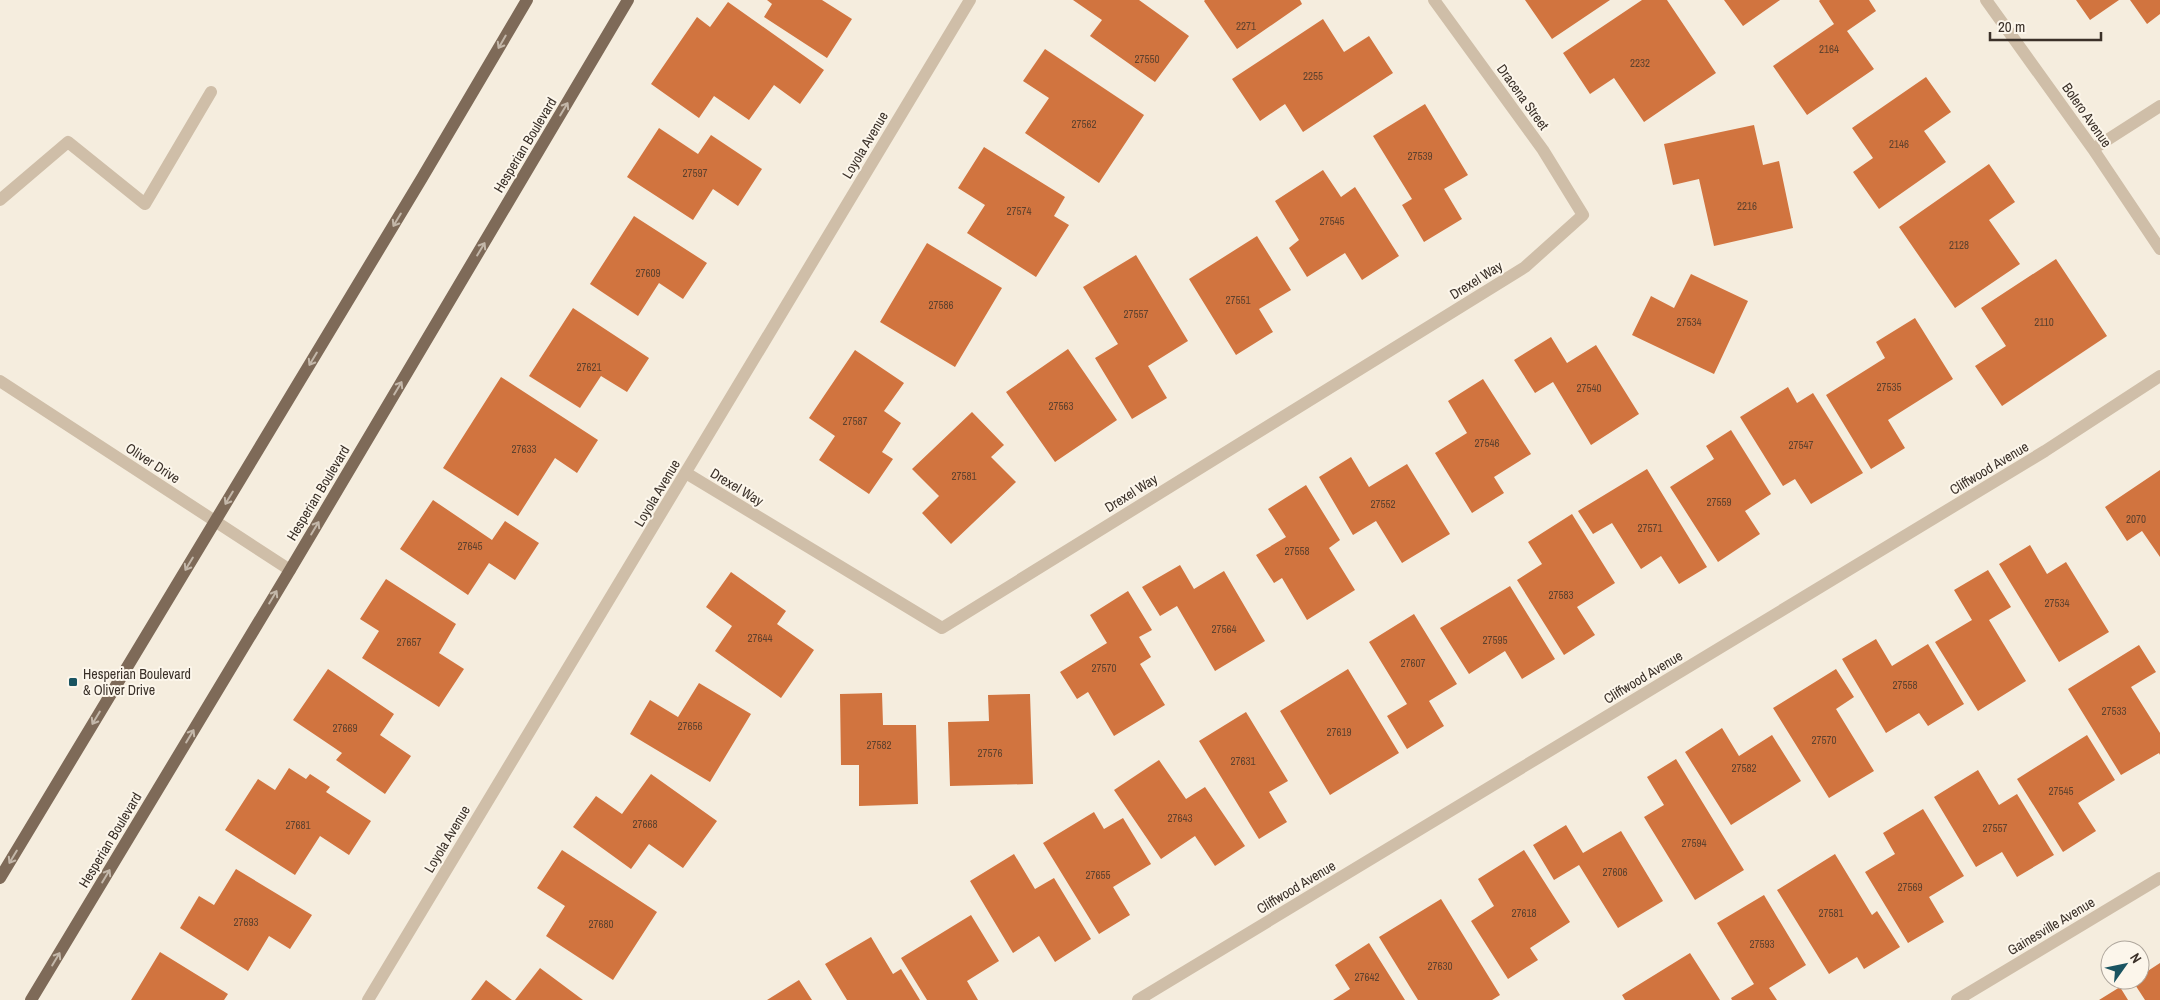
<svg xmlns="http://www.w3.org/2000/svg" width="2160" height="1000" viewBox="0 0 2160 1000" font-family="'Archivo Narrow',sans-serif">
<rect width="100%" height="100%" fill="#f5edde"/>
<path fill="#d1743f" d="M767,0H822L852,19L827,58L764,17L772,4Z
M1073,0H1139L1189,36L1155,82L1090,36L1102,20Z
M1205,0H1300L1302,4L1237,49L1204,1Z
M1525,0H1610L1552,39Z
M1642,0H1667L1716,73L1644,122L1614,78L1590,94L1563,53Z
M1724,0H1780L1743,26Z
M1820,0H1869L1876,11L1847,31L1874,69L1807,115L1773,66L1834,24L1819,1Z
M2076,0H2119L2090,20Z
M2130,0H2160V14L2147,24Z
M728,2L824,70L800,104L774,85L749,120L714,96L699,118L651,84L697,17L710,27Z
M1323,19L1344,52L1369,36L1393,73L1303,132L1285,104L1260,121L1232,79Z
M1045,49L1144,115L1099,183L1025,133L1049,98L1023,81Z
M1926,77L1951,112L1924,131L1946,162L1879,209L1853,172L1873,158L1852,128Z
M1425,104L1468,175L1444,189L1462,219L1424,242L1402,205L1412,199L1373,136Z
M1754,125L1763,165L1779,161L1793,228L1714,246L1699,179L1673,185L1664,144Z
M659,128L698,154L711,135L762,169L738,206L713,189L693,220L627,177Z
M984,147L1065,197L1054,216L1069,225L1036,277L967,233L985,205L958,188Z
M1989,164L2015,202L1989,220L2020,264L1955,308L1899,227Z
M1323,170L1341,197L1355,187L1399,256L1362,280L1345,253L1307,277L1289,248L1299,240L1275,201Z
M634,216L707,263L683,299L659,283L638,316L590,284Z
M1257,236L1291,290L1259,309L1273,332L1236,355L1189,279Z
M927,243L1002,288L955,367L880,322Z
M1136,255L1188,341L1148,366L1167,398L1132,419L1095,358L1118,344L1083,287Z
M2056,259L2107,336L2002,406L1975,366L2006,346L1981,308Z
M1691,274L1748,301L1714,374L1632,335L1651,296L1674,308Z
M573,308L649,358L627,392L601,376L580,408L529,376Z
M1915,318L1953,379L1888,420L1905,448L1871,469L1826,395L1885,358L1876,342Z
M1551,337L1567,363L1596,345L1639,414L1591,445L1553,382L1535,393L1514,360Z
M1068,349L1117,420L1055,462L1006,392Z
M855,350L904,383L884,411L901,423L882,452L893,459L869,494L819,460L835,436L809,418Z
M501,377L598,440L577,473L555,458L518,516L443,468Z
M1483,379L1531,454L1494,477L1504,493L1472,513L1435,453L1467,433L1448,401Z
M1788,387L1797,403L1813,393L1863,473L1811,504L1795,479L1783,486L1740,417Z
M972,412L1004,445L991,457L1016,482L951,544L922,513L939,496L912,469Z
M1731,430L1771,494L1745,511L1760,534L1718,562L1670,487L1714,459L1706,446Z
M1351,457L1369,487L1407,464L1450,534L1402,563L1376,521L1353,535L1319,477Z
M1647,469L1707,567L1679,584L1661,556L1641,569L1612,523L1593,534L1578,511Z
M2160,470V557L2142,531L2127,541L2105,507Z
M1306,485L1340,540L1329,548L1355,590L1307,620L1282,578L1274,583L1256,555L1286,537L1268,509Z
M433,500L492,540L505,521L539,543L515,580L489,563L468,595L400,549Z
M1572,514L1615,583L1577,607L1595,635L1564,655L1517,580L1542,564L1528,542Z
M2030,545L2047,574L2066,562L2109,632L2059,662L1999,564Z
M1180,565L1194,589L1224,571L1265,641L1215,671L1177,606L1160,616L1142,587Z
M1988,570L2011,607L1989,620L2026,681L1978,711L1935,642L1972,620L1954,590Z
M731,572L786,611L777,624L814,650L781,698L715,651L732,626L706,607Z
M386,579L456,624L439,653L464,669L439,707L362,658L379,631L360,619Z
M1510,586L1555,659L1522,679L1505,651L1469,674L1440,628Z
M1128,591L1152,630L1139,637L1151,657L1140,664L1165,705L1114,736L1088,692L1077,699L1060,672L1107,643L1090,615Z
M1414,614L1457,684L1429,701L1444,726L1407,749L1387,716L1407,704L1369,642Z
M1876,639L1892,666L1928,644L1964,704L1928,726L1919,713L1886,733L1842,659Z
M2139,645L2156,672L2131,687L2160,733V755L2159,753L2121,775L2068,689Z
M328,669L394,714L380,735L411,756L385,794L336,760L342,753L293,720Z
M1348,669L1399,753L1330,795L1280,711Z
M1836,669L1854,697L1836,709L1874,771L1829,798L1773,708Z
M699,683L751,714L710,782L630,734L650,700L678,717Z
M882,693L883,725H916L918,804L859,806V765H841L840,694Z
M1030,694L1033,784L950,786L948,722L989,721L988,695Z
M1246,712L1288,781L1269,792L1287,822L1259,839L1199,741Z
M1722,728L1739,756L1772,735L1801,781L1731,825L1685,752Z
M2087,735L2115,780L2078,803L2096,831L2063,852L2017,779Z
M1676,759L1744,870L1695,900L1644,817L1664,805L1647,777Z
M1159,760L1186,799L1205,787L1245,846L1215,866L1195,836L1161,859L1114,790Z
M289,768L306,779L310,774L330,787L326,792L371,821L349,855L320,836L295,875L225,830L258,779L275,790Z
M1978,770L1999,805L2017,794L2054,855L2017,877L2002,852L1976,867L1934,797Z
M651,774L717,821L683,868L649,844L631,869L573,827L596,796L622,814Z
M1923,809L1964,876L1929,897L1944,922L1908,943L1865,872L1895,854L1883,833Z
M1094,812L1104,829L1123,818L1151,864L1113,887L1130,915L1099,934L1043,843Z
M1566,825L1583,853L1621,831L1663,901L1618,928L1579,865L1554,880L1533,845Z
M562,850L657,912L613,980L546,936L565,906L537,888Z
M1524,850L1570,922L1530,948L1538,960L1508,979L1471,921L1494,906L1478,879Z
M1014,854L1035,889L1054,878L1091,939L1055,962L1039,936L1013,953L970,881Z
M1835,854L1872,915L1877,911L1900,947L1864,969L1857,957L1829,974L1777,890Z
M236,869L312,915L290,949L269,936L248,971L180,928L199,896L214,905Z
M1764,895L1806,965L1769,988L1777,1000H1732L1731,998L1754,984L1717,923Z
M1441,899L1500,995L1492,1000H1418L1379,937Z
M971,915L999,961L967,981L978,1000H927L901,958Z
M871,937L893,974L901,969L920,1000H847L825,964Z
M1369,943L1405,1000H1333L1350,989L1335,965Z
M160,952L228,994L224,1000H131Z
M1690,953L1720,1000H1625L1622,995Z
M2160,963V1000H2145L2132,980H2140V976Z
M540,968L583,1000H515Z
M486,980L512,1000H471Z
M799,980L812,1000H767Z
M2120,987L2128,1000H2099Z"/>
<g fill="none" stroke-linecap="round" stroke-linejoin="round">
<path stroke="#cfbea8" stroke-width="12" d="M1986,0L2093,149L2160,249
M2093,149L2160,106
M0,200L68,142L145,204L211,92
M0,381L290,570
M686,473L942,628L1525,267L1583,215L1543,150L1434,0
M368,1000L970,0
M1138,1000L2045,451L2160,376
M1957,1000L2160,878"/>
<path stroke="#7e6a58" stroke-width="12" d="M0,878L422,178L527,0
M31,1000L290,570L628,0"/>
</g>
<defs><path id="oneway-shaft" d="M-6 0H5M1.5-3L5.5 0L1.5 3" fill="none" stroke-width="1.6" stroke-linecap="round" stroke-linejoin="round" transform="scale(1.25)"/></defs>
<g stroke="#c3b7a9">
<use href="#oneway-shaft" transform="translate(502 42) rotate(120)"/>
<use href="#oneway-shaft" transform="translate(564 109) rotate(-59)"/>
<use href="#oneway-shaft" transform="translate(397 220) rotate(121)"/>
<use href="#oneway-shaft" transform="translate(481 249) rotate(-59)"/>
<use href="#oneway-shaft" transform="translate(313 359) rotate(121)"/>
<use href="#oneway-shaft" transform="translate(398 388) rotate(-59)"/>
<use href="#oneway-shaft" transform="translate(229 498) rotate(121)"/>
<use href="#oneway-shaft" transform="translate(315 528) rotate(-59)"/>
<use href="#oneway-shaft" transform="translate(189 564) rotate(121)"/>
<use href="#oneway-shaft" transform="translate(273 597) rotate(-59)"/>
<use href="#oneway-shaft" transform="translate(96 718) rotate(121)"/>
<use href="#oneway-shaft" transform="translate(190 736) rotate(-59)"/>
<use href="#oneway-shaft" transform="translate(13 857) rotate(121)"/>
<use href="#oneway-shaft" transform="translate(106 876) rotate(-59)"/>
<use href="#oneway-shaft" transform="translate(56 959) rotate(-59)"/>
</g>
<rect fill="#1a5461" stroke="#fcf6eb" stroke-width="2" x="68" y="677" width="10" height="10" rx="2.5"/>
<g text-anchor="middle" stroke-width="4" stroke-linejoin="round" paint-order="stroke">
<g font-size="11" fill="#60422e">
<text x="1246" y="30">2271</text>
<text x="1829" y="53">2164</text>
<text x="1147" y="63">27550</text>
<text x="1640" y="67">2232</text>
<text x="1313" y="80">2255</text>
<text x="1084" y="128">27562</text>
<text x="1899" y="148">2146</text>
<text x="1420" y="160">27539</text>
<text x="695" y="177">27597</text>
<text x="1747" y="210">2216</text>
<text x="1019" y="215">27574</text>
<text x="1332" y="225">27545</text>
<text x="1959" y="249">2128</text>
<text x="648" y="277">27609</text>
<text x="1238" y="304">27551</text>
<text x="941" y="309">27586</text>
<text x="1136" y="318">27557</text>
<text x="1689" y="326">27534</text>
<text x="2044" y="326">2110</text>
<text x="589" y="371">27621</text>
<text x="1889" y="391">27535</text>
<text x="1589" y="392">27540</text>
<text x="1061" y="410">27563</text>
<text x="855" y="425">27587</text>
<text x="1487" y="447">27546</text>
<text x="1801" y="449">27547</text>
<text x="524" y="453">27633</text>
<text x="964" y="480">27581</text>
<text x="1719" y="506">27559</text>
<text x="1383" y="508">27552</text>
<text x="2136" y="523">2070</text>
<text x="1650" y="532">27571</text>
<text x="470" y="550">27645</text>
<text x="1297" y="555">27558</text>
<text x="1561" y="599">27583</text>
<text x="2057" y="607">27534</text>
<text x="1224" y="633">27564</text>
<text x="760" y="642">27644</text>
<text x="1495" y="644">27595</text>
<text x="409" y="646">27657</text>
<text x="1413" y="667">27607</text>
<text x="1104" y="672">27570</text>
<text x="1905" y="689">27558</text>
<text x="2114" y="715">27533</text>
<text x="690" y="730">27656</text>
<text x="345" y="732">27669</text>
<text x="1339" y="736">27619</text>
<text x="1824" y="744">27570</text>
<text x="879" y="749">27582</text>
<text x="990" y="757">27576</text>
<text x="1243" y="765">27631</text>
<text x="1744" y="772">27582</text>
<text x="2061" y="795">27545</text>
<text x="1180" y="822">27643</text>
<text x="645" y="828">27668</text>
<text x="298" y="829">27681</text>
<text x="1995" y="832">27557</text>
<text x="1694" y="847">27594</text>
<text x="1615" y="876">27606</text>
<text x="1098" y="879">27655</text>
<text x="1910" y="891">27569</text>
<text x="1524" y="917">27618</text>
<text x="1831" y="917">27581</text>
<text x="246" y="926">27693</text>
<text x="601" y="928">27680</text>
<text x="1762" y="948">27593</text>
<text x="1440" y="970">27630</text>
<text x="1367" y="981">27642</text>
</g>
<g font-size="14" fill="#3b3129" stroke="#fcf6eb">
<text transform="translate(1523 97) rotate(54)" y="5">Dracena Street</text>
<text transform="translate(2087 115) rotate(55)" y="5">Bolero Avenue</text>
<text transform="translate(525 145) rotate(-59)" y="5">Hesperian Boulevard</text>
<text transform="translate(865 145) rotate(-59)" y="5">Loyola Avenue</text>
<text transform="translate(1476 280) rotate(-32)" y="5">Drexel Way</text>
<text transform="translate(153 463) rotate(33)" y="5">Oliver Drive</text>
<text transform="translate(1989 468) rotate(-31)" y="5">Cliffwood Avenue</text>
<text transform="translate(737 487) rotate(31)" y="5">Drexel Way</text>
<text transform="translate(318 493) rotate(-59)" y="5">Hesperian Boulevard</text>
<text transform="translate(657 493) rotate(-59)" y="5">Loyola Avenue</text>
<text transform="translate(1131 493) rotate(-32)" y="5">Drexel Way</text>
<text transform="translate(1643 677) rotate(-31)" y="5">Cliffwood Avenue</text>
<text transform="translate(447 839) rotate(-59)" y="5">Loyola Avenue</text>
<text transform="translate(110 840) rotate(-59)" y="5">Hesperian Boulevard</text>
<text transform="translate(1296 887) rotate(-31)" y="5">Cliffwood Avenue</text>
<text transform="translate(2051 926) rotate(-31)" y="5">Gainesville Avenue</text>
</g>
<g font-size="14" fill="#3b3129" stroke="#fcf6eb" text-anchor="start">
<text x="83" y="679">Hesperian Boulevard<tspan x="83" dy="16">&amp; Oliver Drive</tspan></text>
</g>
</g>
<g transform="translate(2125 965) rotate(57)"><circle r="24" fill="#fcf6eb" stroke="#afa79d"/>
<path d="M0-4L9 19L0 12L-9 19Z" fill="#1a5461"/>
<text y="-8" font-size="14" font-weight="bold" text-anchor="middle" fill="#3b3129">N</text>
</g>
<path d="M1990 32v8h111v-8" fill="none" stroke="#3b3129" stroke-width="2.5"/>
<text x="1998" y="32" font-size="15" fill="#3b3129" stroke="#fcf6eb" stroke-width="4" paint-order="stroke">20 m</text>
</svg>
